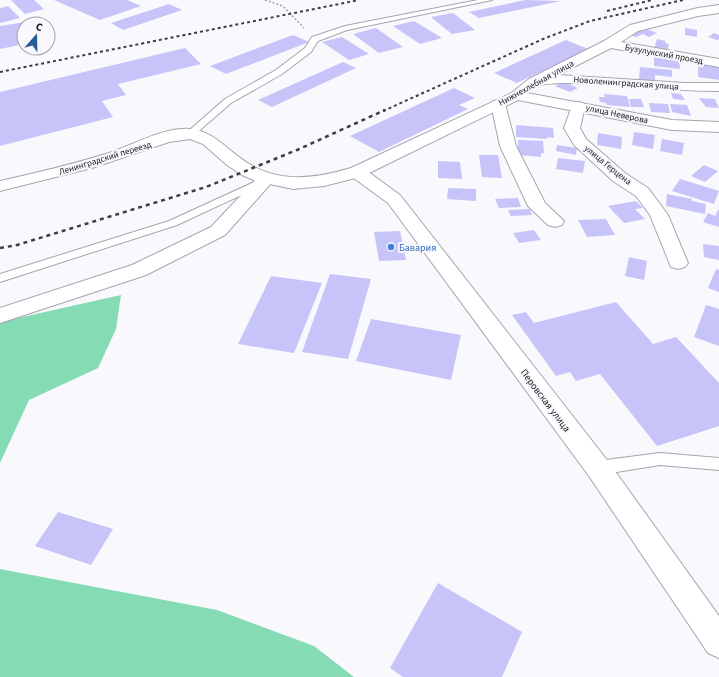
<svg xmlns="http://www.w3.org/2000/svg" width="719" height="677" viewBox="0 0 719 677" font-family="'Source Sans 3',sans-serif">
<rect width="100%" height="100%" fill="#f8f8fd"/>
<path fill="#84dbb4" d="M121,295L116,329L98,368L29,400L0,463V322Z
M0,569L217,610L314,646L354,677H0Z"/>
<path fill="#c7c4f9" d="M11,0H34L44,9L25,14Z
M54,0H127L141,6L100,20Z
M525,0L561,1L479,18L469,12Z
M169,4L182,10L123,30L111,23Z
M8,6L20,18L0,23V8Z
M453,13L475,30L452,34L431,17Z
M32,21L34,24H24V44L0,49V26Z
M414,21L442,38L420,44L393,26Z
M641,27L657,33L649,37L643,34L636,37L626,34Z
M376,28L403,47L379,53L353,34Z
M685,28L697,30V37L685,35Z
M714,33L719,35V39L717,40L708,37Z
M293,35L309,42L226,74L210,66Z
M342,37L369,54L349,60L322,42Z
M657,39L666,41L665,43L669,44L667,51L654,49Z
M566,40L588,49L517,83L494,73Z
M185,48L201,64L118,84L126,95L102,101L113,117L0,146V92Z
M654,56L679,59L680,69L654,66Z
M698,60L719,63V80L698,77Z
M343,62L356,68L272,107L258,100Z
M640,67L672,70V77L655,75V82L639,80Z
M564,82L578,88L570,92L555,86Z
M454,88L475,98L459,105L468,109L379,152L350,136Z
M671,93L681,94L685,100L673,99Z
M604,94L627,96L630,107L607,105L606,103L600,102L599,97H605Z
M699,98L715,99L719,108L706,107Z
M629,99H641L644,107H631Z
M649,103L668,104L670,113L651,112Z
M670,104L687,105L691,116L672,112Z
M516,125L553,128L554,138L547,137V139L516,137Z
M634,132L655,135L653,149L632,145Z
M598,133L622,137L621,149L597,145Z
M662,139L684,143L682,155L660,151Z
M518,140L543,141L544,153H541V157L518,155Z
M557,145L577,148L576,155L556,151Z
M479,155H498L502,178L482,177Z
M558,158L585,161L583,173L556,169Z
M438,161L460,162L462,179L438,178Z
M704,165L718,171L705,182L691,176Z
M680,179L719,191L714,204L672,191Z
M448,188L476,189V201L447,199Z
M667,194L692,199V201L706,204L705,214L666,206Z
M518,198L521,207L499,208L495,199Z
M636,201L643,208L635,209L645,219L624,223L608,206Z
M530,209L532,215L511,216L508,210Z
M719,209V227L703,222L708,213L715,216Z
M606,219L615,235L587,237L578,220Z
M534,230L541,240L519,243L513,233Z
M400,231L406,260L379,261L374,232Z
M703,244L719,246V260L704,257Z
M629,257L647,261L644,280L625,276Z
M716,269L719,270V292L708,288Z
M330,274L371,279L348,359L302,352Z
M271,276L322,283L294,353L238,344Z
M616,302L653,344L676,337L719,383V426L657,446L600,374L576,381L570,372L556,376L512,315L526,312L534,323Z
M706,305L719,309V346L694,337Z
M371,319L461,335L451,380L356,361Z
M58,512L113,529L91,565L35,546Z
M438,583L522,632L502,677H403L390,668Z"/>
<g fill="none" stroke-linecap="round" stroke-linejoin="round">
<defs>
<path id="lane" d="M478,0H492L347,30L318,41L311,52L282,74L231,103L193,136H187L185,134L225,99L276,70L305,48L312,37L345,26Z
M263,178L267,179L268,181L267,183L177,225L0,282V274L169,221Z
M660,453L719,458V470L660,465L598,475L593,473L590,468L593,463L598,461Z"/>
<path id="street" d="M719,5V13L698,16L638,31L621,42L719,59V67L611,48L558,75L685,83H719V91C667,91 615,83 564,83C560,83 542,84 540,85C528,88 525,101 511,98L509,95L529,79L604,41L630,25L698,8Z
M498,100L503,101L505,104L516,146L545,203L564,221L562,225L555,227L548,225L528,206L500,146L491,104L493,101Z
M578,102L583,103L585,106L580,128L586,139L625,173L648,188L668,215L688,263L685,267L678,269L671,267L650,215L636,196L613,181L574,145L564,128L573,103Z
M357,167L363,168L400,195L607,460L719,616V658L708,653L589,476L388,203L351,176L349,172L351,168Z
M266,174L272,175L275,179L225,235L146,275L0,323V308L132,265L211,227L260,175Z"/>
<path id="secondary" d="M516,91L672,120L719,122V132L672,130L518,100L363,176L324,186L293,189L256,181L242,175L227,165L203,144L190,139L169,142L92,168L0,191V181C37,173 73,164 109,153C133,145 164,127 190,129C211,131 223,145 239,157C273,184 311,180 351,168Z"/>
</defs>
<use href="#lane" stroke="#a5a5b0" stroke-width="2"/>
<use href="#street" stroke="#a5a5b0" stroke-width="2"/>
<use href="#secondary" stroke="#a5a5b0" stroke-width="2"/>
<path stroke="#a3a3a8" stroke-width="1.5" stroke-dasharray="2 2" stroke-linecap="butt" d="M265,0L283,6L304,28"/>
<use href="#lane" fill="#fff" fill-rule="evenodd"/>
<use href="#street" fill="#fff" fill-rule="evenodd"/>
<use href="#secondary" fill="#fff" fill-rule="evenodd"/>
<path stroke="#3e3e42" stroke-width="2" stroke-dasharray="3 3" stroke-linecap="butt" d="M607,11L652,0
M0,72L359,0
M383,111L543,39L590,21L683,0"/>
<path stroke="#3e3e42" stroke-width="2.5" stroke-dasharray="4 4" stroke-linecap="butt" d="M0,248L17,245L206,187L297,150L385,110"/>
</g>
<circle fill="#3f7fe0" stroke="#f8f8fd" stroke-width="1.5" cx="391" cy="247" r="4"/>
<g text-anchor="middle" stroke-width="4" stroke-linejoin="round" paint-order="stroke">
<g font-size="9" fill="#202024" stroke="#f8f8fd">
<text transform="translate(664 54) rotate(10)" y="3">Бузулукский проезд</text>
<text transform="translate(536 83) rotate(-29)" y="3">Нижнехлебная улица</text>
<text transform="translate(626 83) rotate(4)" y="3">Новоленинградская улица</text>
<text transform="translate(617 114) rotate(12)" y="3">улица Неверова</text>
<text transform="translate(105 158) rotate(-17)" y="3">Ленинградский переезд</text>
<text transform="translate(608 165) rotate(39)" y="3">улица Герцена</text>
</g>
<g font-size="10" fill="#366cbe" stroke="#f8f8fd" text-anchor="start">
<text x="399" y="251">Бавария</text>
</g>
<g font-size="10" fill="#202024" stroke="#f8f8fd">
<text transform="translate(546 400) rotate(53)" y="4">Перовская улица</text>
</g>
</g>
<g transform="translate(36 36) rotate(20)"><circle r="19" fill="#f8f8fd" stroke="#a2a2a6"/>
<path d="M0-3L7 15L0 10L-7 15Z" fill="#245d94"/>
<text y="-6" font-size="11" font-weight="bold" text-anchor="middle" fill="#202024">С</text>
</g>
</svg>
